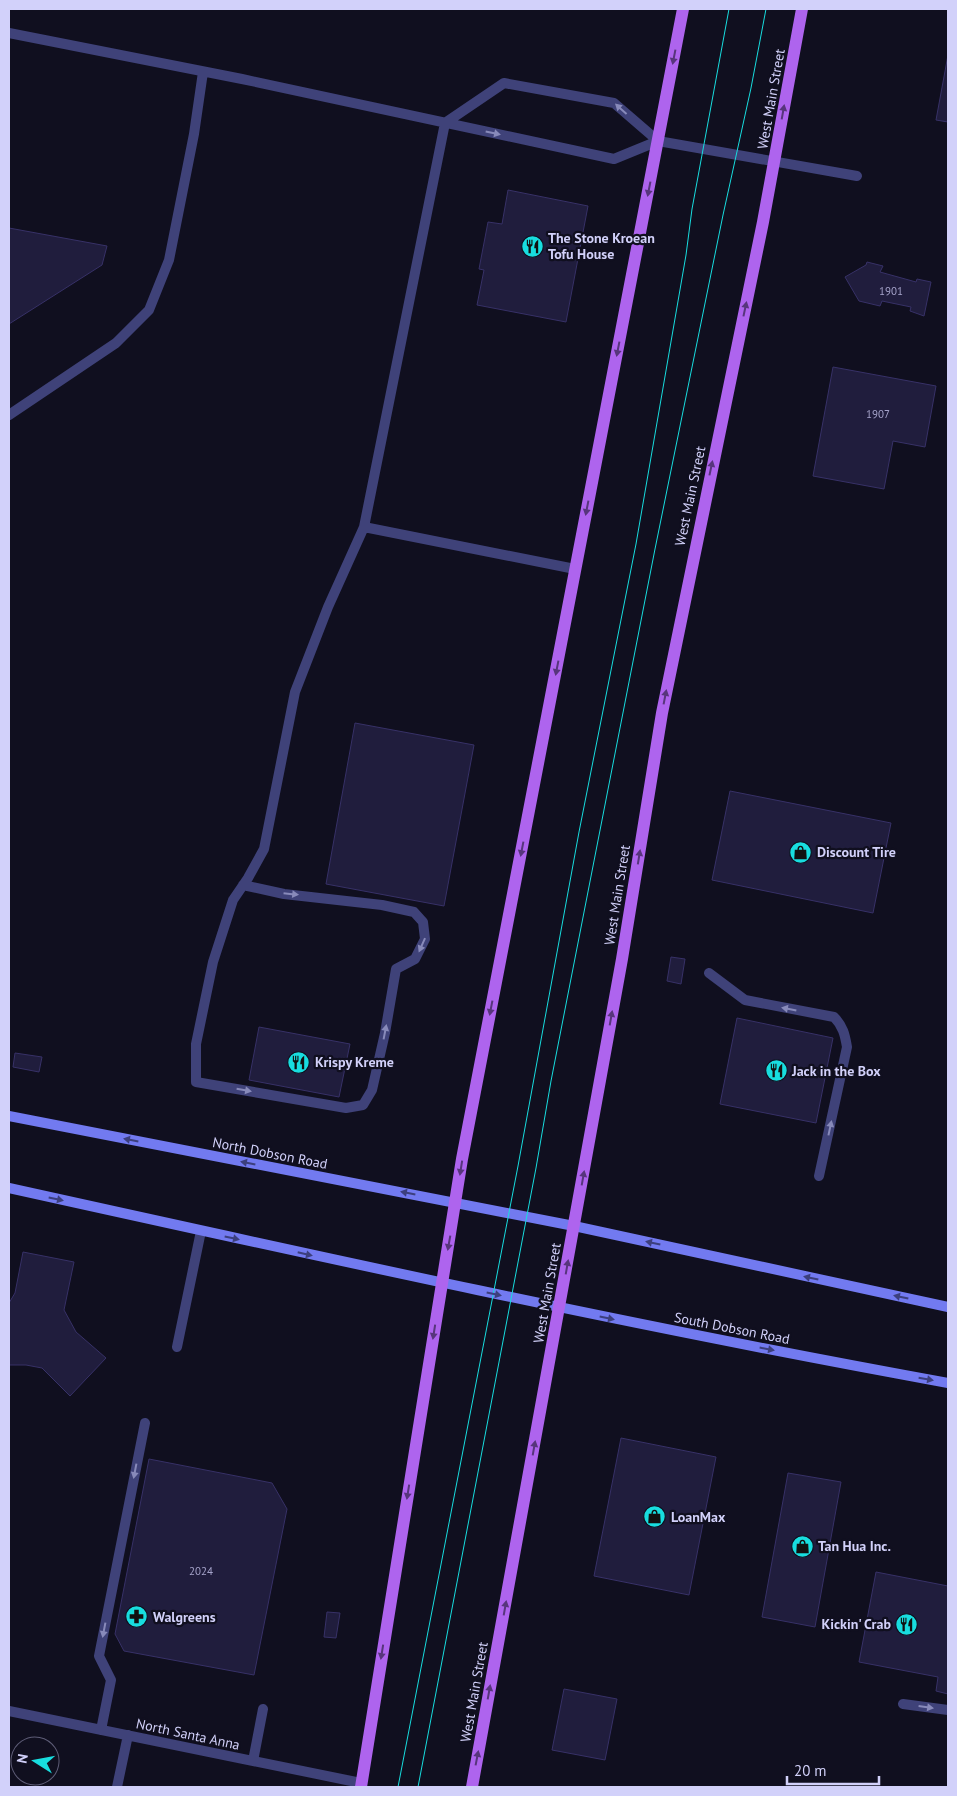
<svg xmlns="http://www.w3.org/2000/svg" width="957" height="1796" viewBox="0 0 957 1796" font-family="'PT Sans',sans-serif">
<rect width="100%" height="100%" fill="#100f1f"/>
<path fill="#201d3d" stroke="#373167" d="M948,55V122L936,120Z
M508,190L588,206L566,322L477,305L484,270L479,269L488,222L502,224Z
M9,228L107,246L102,265L9,324Z
M867,262L883,266L880,272L916,282L917,279L931,282L924,316L910,311L911,307L882,301L880,306L859,301L845,277L866,265Z
M833,367L936,386L925,447L893,441L884,489L813,476Z
M355,723L474,745L444,906L326,884Z
M730,791L891,823L873,913L712,880Z
M671,957L685,959L681,984L667,981Z
M737,1018L833,1038L816,1123L720,1104Z
M259,1027L350,1044L339,1097L249,1080Z
M15,1053L42,1057L39,1072L13,1067Z
M23,1252L74,1262L64,1310L76,1332L106,1358L70,1396L42,1368L26,1365H9V1303L15,1293Z
M621,1438L716,1457L689,1595L594,1576Z
M149,1459L272,1483L287,1509L254,1675L124,1651L115,1634Z
M788,1473L841,1482L815,1627L762,1617Z
M876,1572L948,1586V1694L936,1691L938,1677L859,1662Z
M327,1612L340,1613L336,1638L324,1637Z
M564,1689L617,1699L605,1760L552,1750Z"/>
<g fill="none" stroke-linecap="round" stroke-linejoin="round">
<path stroke="#3f4279" stroke-width="10" d="M9,33L242,79L614,159L658,141L857,176
M9,415L116,343L149,310L169,260L194,134L203,72
M364,527L575,569
M243,885L284,894L382,905L414,912L423,922L425,939L415,959L396,969L385,1033L372,1090L363,1105L346,1108L196,1082V1044L213,962L233,900L248,878L264,849L295,692L328,607L364,527L445,123L504,83L614,103L658,141
M709,973L745,1000L834,1017C843,1026 845,1035 847,1047L819,1176
M177,1347L201,1231
M903,1704L948,1710
M9,1711L361,1783
M101,1730L111,1680L99,1656L145,1423
M253,1761L263,1709
M117,1787L128,1735"/>
<path stroke="#727af0" stroke-width="10" d="M9,1116L574,1226L948,1307
M9,1188C321,1257 633,1326 948,1383"/>
<path stroke="#ae64ee" stroke-width="12" d="M361,1787L462,1159L683,9
M472,1787L622,959L662,713L763,222L802,9"/>
<path stroke="#18dddf" stroke-width="1" d="M398,1787L518,1166L579,832L636,544L686,255L692,209L729,9
M418,1787L536,1168L551,1081L655,549L723,215L751,88L766,9"/>
</g>
<defs><path id="oneway-solid" d="M-6-.8H1V-3.2L6.5 0L1 3.2V.8H-6Z" transform="scale(1.25)"/></defs>
<g fill="#57357c">
<use href="#oneway-solid" transform="translate(674 57) rotate(101)"/>
<use href="#oneway-solid" transform="translate(783 112) rotate(-80)"/>
<use href="#oneway-solid" transform="translate(649 189) rotate(101)"/>
<use href="#oneway-solid" transform="translate(745 309) rotate(-78)"/>
<use href="#oneway-solid" transform="translate(618 349) rotate(101)"/>
<use href="#oneway-solid" transform="translate(711 468) rotate(-78)"/>
<use href="#oneway-solid" transform="translate(587 508) rotate(101)"/>
<use href="#oneway-solid" transform="translate(557 668) rotate(101)"/>
<use href="#oneway-solid" transform="translate(665 697) rotate(-79)"/>
<use href="#oneway-solid" transform="translate(522 849) rotate(101)"/>
<use href="#oneway-solid" transform="translate(639 857) rotate(-81)"/>
<use href="#oneway-solid" transform="translate(491 1008) rotate(101)"/>
<use href="#oneway-solid" transform="translate(611 1018) rotate(-80)"/>
<use href="#oneway-solid" transform="translate(461 1168) rotate(99)"/>
<use href="#oneway-solid" transform="translate(583 1178) rotate(-80)"/>
<use href="#oneway-solid" transform="translate(449 1243) rotate(100)"/>
<use href="#oneway-solid" transform="translate(567 1267) rotate(-80)"/>
<use href="#oneway-solid" transform="translate(434 1332) rotate(99)"/>
<use href="#oneway-solid" transform="translate(534 1448) rotate(-80)"/>
<use href="#oneway-solid" transform="translate(408 1492) rotate(99)"/>
<use href="#oneway-solid" transform="translate(505 1608) rotate(-80)"/>
<use href="#oneway-solid" transform="translate(382 1652) rotate(99)"/>
<use href="#oneway-solid" transform="translate(489 1692) rotate(-80)"/>
<use href="#oneway-solid" transform="translate(477 1758) rotate(-79)"/>
</g>
<g fill="#888aba">
<use href="#oneway-solid" transform="translate(621 109) rotate(-138)"/>
<use href="#oneway-solid" transform="translate(493 133) rotate(12)"/>
<use href="#oneway-solid" transform="translate(291 894) rotate(6)"/>
<use href="#oneway-solid" transform="translate(422 945) rotate(114)"/>
<use href="#oneway-solid" transform="translate(789 1009) rotate(-169)"/>
<use href="#oneway-solid" transform="translate(385 1032) rotate(-79)"/>
<use href="#oneway-solid" transform="translate(244 1090) rotate(10)"/>
<use href="#oneway-solid" transform="translate(830 1128) rotate(-78)"/>
<use href="#oneway-solid" transform="translate(135 1471) rotate(101)"/>
<use href="#oneway-solid" transform="translate(104 1630) rotate(101)"/>
<use href="#oneway-solid" transform="translate(926 1707) rotate(8)"/>
</g>
<g fill="#3c3f7d">
<use href="#oneway-solid" transform="translate(131 1140) rotate(-169)"/>
<use href="#oneway-solid" transform="translate(248 1163) rotate(-169)"/>
<use href="#oneway-solid" transform="translate(408 1193) rotate(-169)"/>
<use href="#oneway-solid" transform="translate(56 1199) rotate(12)"/>
<use href="#oneway-solid" transform="translate(232 1238) rotate(12)"/>
<use href="#oneway-solid" transform="translate(653 1243) rotate(-168)"/>
<use href="#oneway-solid" transform="translate(305 1254) rotate(13)"/>
<use href="#oneway-solid" transform="translate(811 1278) rotate(-168)"/>
<use href="#oneway-solid" transform="translate(494 1294) rotate(12)"/>
<use href="#oneway-solid" transform="translate(901 1297) rotate(-168)"/>
<use href="#oneway-solid" transform="translate(607 1318) rotate(12)"/>
<use href="#oneway-solid" transform="translate(767 1349) rotate(11)"/>
<use href="#oneway-solid" transform="translate(926 1379) rotate(10)"/>
</g>
<defs>
<symbol id="restaurant-disc" viewBox="-11 -11 22 22"><circle r="9.5" fill="#18dddf" stroke="#100f1f"/><path d="M-5-6h1v4h1v-4h1v4h1v-4h1v5L-1.5 .5V6h-2V.5L-5-1ZM5-6V6H3V1.5H1.5Q1.5-4 5-6Z" fill="#111"/></symbol>
<symbol id="shop-disc" viewBox="-11 -11 22 22"><circle r="9.5" fill="#18dddf" stroke="#100f1f"/><path d="M-5-2.5h2.3a2.7 3.5 0 0 1 5.4 0H5L5.5 6h-11ZM-1.5-2.5h3a1.5 2.3 0 0 0-3 0Z" fill="#111"/></symbol>
<symbol id="pharmacy-disc" viewBox="-11 -11 22 22"><circle r="9.5" fill="#18dddf" stroke="#100f1f"/><path d="M-2-6h4v4h4v4h-4v4h-4v-4h-4v-4h4Z" fill="#111"/></symbol>
</defs>
<g fill-rule="evenodd">
<use href="#restaurant-disc" x="520" y="234" width="25" height="25"/>
<use href="#shop-disc" x="788" y="840" width="25" height="25"/>
<use href="#restaurant-disc" x="286" y="1050" width="25" height="25"/>
<use href="#restaurant-disc" x="764" y="1058" width="25" height="25"/>
<use href="#shop-disc" x="642" y="1504" width="25" height="25"/>
<use href="#shop-disc" x="790" y="1534" width="25" height="25"/>
<use href="#pharmacy-disc" x="124" y="1604" width="25" height="25"/>
<use href="#restaurant-disc" x="894" y="1612" width="25" height="25"/>
</g>
<g text-anchor="middle" stroke-width="4.5" stroke-linejoin="round" paint-order="stroke">
<g font-size="11" fill="#a6a4cb">
<text x="891" y="295">1901</text>
<text x="878" y="418">1907</text>
<text x="201" y="1575">2024</text>
</g>
<g font-size="14" fill="#d2d1fa" stroke="#100f1f">
<text transform="translate(771 99) rotate(-80)" y="5">West Main Street</text>
<text transform="translate(690 496) rotate(-78)" y="5">West Main Street</text>
<text transform="translate(617 895) rotate(-81)" y="5">West Main Street</text>
<text transform="translate(270 1153) rotate(11)" y="5">North Dobson Road</text>
<text transform="translate(547 1293) rotate(-80)" y="5">West Main Street</text>
<text transform="translate(732 1328) rotate(11)" y="5">South Dobson Road</text>
<text transform="translate(474 1692) rotate(-80)" y="5">West Main Street</text>
<text transform="translate(188 1734) rotate(12)" y="5">North Santa Anna</text>
</g>
<g font-size="14" font-weight="bold" fill="#d2d1fa" stroke="#100f1f" text-anchor="start">
<text x="548" y="243">The Stone Kroean<tspan x="548" dy="16">Tofu House</tspan></text>
<text x="817" y="857">Discount Tire</text>
<text x="315" y="1067">Krispy Kreme</text>
<text x="792" y="1076">Jack in the Box</text>
<text x="671" y="1522">LoanMax</text>
<text x="818" y="1551">Tan Hua Inc.</text>
<text x="153" y="1622">Walgreens</text>
<text x="891" y="1629" text-anchor="end">Kickin' Crab</text>
</g>
</g>
<rect width="957" height="1796" fill="none" stroke="#d2d1fa" stroke-width="20"/>
<g transform="translate(35 1761) rotate(281)"><circle r="24" fill="#100f1f" stroke="#5e5d77"/>
<path d="M0-4L9 19L0 12L-9 19Z" fill="#18dddf"/>
<text y="-8" font-size="14" font-weight="bold" text-anchor="middle" fill="#d2d1fa">N</text>
</g>
<path d="M787 1776v8h92v-8" fill="none" stroke="#d2d1fa" stroke-width="2.5"/>
<text x="794" y="1776" font-size="15" fill="#d2d1fa" stroke="#100f1f" stroke-width="4" paint-order="stroke">20 m</text>
</svg>
